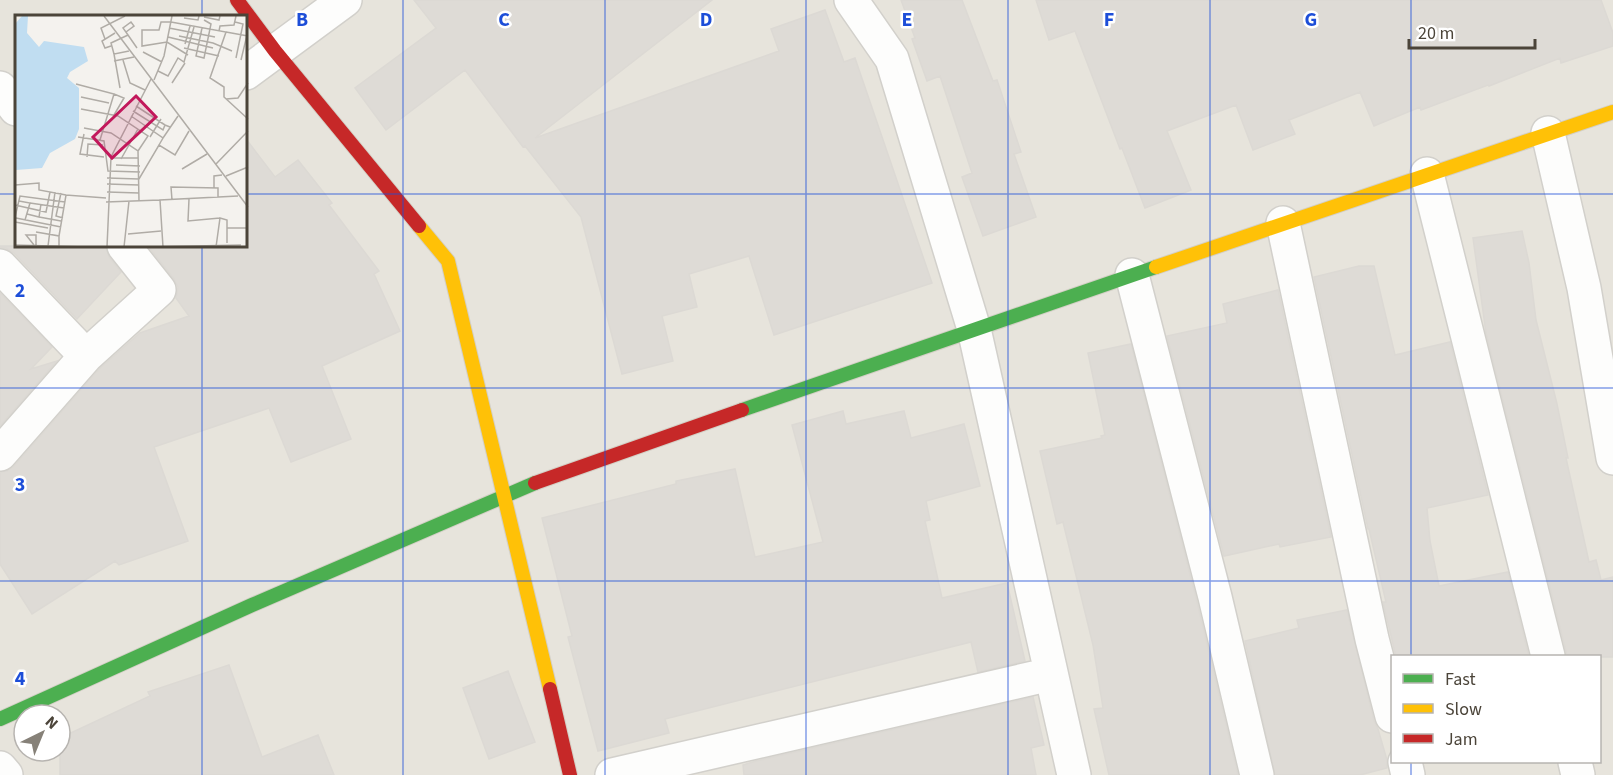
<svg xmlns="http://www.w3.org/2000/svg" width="1613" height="775" viewBox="0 0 1613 775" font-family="'Source Sans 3',sans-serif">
<rect width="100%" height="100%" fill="#f4f2ee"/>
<path fill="#e7e4dc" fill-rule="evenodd" d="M0,0H1613V775H0ZM16,16H246V246H16ZM1392,656H1600V762H1392ZM24,715H60V751H24Z"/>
<path fill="#dedbd6" stroke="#dcd9d4" stroke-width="1.5" d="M414,0H712L535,138L779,51L771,29L825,10L844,62L855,58L932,283L774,335L749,256L689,274L697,307L662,316L673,361L622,374L581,217L525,146L523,147L465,70L386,130L355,88L436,28Z
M901,0H962L993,81L997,80L1021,152L1014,154L1036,217L983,236L962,177L972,173L940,76L927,81L912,39L915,38Z
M1036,0H1601L1613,33V46L1561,63L1560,58L1489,86L1488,85L1421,110L1420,107L1374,126L1360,92L1289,120L1295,134L1253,150L1236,105L1167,131L1191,190L1145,208L1122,148L1120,149L1075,31L1049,40Z
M246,139L275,177L298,160L332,203L329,205L379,271L374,274L400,331L322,366L351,439L291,462L269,408L154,447L188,541L119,565L115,561L32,614L0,564V472L7,471L14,466L99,369L140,333L189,316L176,298L178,287L174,279L148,246H246Z
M1522,231L1529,263L1536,320L1557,404L1568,458H1566L1589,562L1596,560L1601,580L1613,577V657H1566V651L1486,333L1473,238Z
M0,246H106L109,257L121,272L77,319L14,253L6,248H0Z
M1359,266H1374L1395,355L1450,342L1488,495L1427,508L1430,541L1439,586L1508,572L1529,657H1396L1383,602H1386L1369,529H1368L1314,277Z
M1278,290L1331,537L1280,547L1279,544L1224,556L1167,336L1227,323L1223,304Z
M0,293L52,347L31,369L57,361L0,426Z
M1131,344L1197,602L1238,775H1109L1094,709L1103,708L1093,645L1063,522L1057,524L1040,451L1102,438L1101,436L1105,435L1088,353Z
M843,411L846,424L904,411L911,438L964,424L980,486L926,501L930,520L925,521L942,598L1007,583L1025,661L978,672L971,642L665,719L669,733L598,751L568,637L572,636L542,518L676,484V481L735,469L755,557L823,542L792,425Z
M1347,610L1374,721L1378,729L1387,760V768L1360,775H1275L1245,641L1299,628L1297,620Z
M229,665L262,757L318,735L334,775H60V738L150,696L148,692Z
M508,671L535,742L489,759L463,688Z
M1033,697L1044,745L1031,748L1036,775H744L743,765L756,761Z"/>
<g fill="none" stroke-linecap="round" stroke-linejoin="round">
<defs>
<path id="street" d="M851,0L892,59L974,329L1074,775
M246,73L345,0
M0,88L16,109
M1548,133L1584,288L1613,458
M1427,174L1548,656
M1283,223L1372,639L1392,716
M0,266L86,356
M1132,275L1215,597L1257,775
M0,454L86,356L159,290L124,246
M1405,762L1408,775
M1575,762L1578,775
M0,768L6,775
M612,775L1051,674"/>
<path id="fast" d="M742,410L1156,267
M0,719L252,605L535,483"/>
<path id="slow" d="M419,226L448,261L550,689
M1156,267L1613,112"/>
<path id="jam" d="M237,0L275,51L419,226
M535,483L742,410
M550,689L570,775"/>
</defs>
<use href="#street" stroke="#d2d0cb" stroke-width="36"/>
<use href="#fast" stroke="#d3cfc5" stroke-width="16"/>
<use href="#slow" stroke="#d3cfc5" stroke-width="16"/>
<use href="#jam" stroke="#d3cfc5" stroke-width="16"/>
<use href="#street" stroke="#fdfdfc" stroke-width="33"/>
<use href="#fast" stroke="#4caf50" stroke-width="14"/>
<use href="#slow" stroke="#ffc107" stroke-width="14"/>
<use href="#jam" stroke="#c62828" stroke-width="14"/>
</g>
<path fill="none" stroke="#1d4ed8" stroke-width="1.5" stroke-opacity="0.55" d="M202,0V16M403,0V775M605,0V775M806,0V775M1008,0V775M1210,0V775M1411,0V656M0,194H16M246,194H1613M202,246V775M0,388H1613M0,581H1613M1411,762V775"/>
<g transform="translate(15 15)">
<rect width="232" height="232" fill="#f4f2ee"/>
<path d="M7,1H13L12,18L24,32L29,26L69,32L73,46L55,57L52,63L64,73V114L60,124L35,138L27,153L1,155L0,159V9Z" fill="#c0ddf1"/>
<path fill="none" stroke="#b0aca6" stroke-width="1.5" d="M89,1L233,192M189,2L204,5L205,1M169,3L183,5L184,1M220,7L228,9L221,43M154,13L200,22M187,13L181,41L189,43L196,9L189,5M204,16L205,11L219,10L221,1M111,17L119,11L116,7L108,13L113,20M211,17L233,21M164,21L198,28L217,36M153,22L198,33M90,24L86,13L110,1M170,29L175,11M96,31L90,33L87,26L100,18M169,33L204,41M128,37L147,47M99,39L96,28L113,20L122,33M173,40L152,27L127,31V15H144L146,7H156L211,17L195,63L209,72V82L233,104M108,45L115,68L130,75M226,45L232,20M99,46L119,42M143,56L153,61L163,43L169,47L179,12M139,65L149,41L157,1M157,68L170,48M61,69L99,79L85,125M105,73L99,39L114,36M99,79L109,83L99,100M66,82L94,88M211,84L223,83L233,68M121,91L150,110M66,94L103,101L133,121L123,136M118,96L148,115L150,110L155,112M116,101L148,123L144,130M69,113L96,118L123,136L124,186M69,119L65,139L89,142M63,122L89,126L93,156L125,157M135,122L146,104M148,123L163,101M72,142L73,129L88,130M95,143H123M106,144L123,114M201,149L233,116M101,150L125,151M167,154L192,139M211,161L233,152M92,163L124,164L144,130L160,140L174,116M92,169L124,170M0,170L24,168V175L51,180M199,173V161L207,160M92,177L124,178M46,178L41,201L48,203M174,184L173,206L205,203M157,185L156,172L203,173V182M4,186L15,188L10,205M91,187L145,185M15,188L49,193M0,190L31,197L35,177M12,199L24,202L26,189M0,202L5,181L50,187M24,202L46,206M1,203L46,212M0,207L33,213M212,213H233M21,217L44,221V231M113,219L146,216M44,221L51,180L91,183M0,230L72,232M19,230L11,220H21V230M33,231L40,177M92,232L96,142L136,64M109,232L114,186M133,232L226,230M148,232L145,185L223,181M201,232L205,203L212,205V228"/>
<path fill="#c2185b" fill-opacity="0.15" stroke="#c2185b" stroke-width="3" d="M121,81L141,102L97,143L78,122Z"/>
<rect width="232" height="232" fill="none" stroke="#4b4439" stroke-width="3"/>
</g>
<g font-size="20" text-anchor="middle" font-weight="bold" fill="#1d4ed8" stroke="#fff" stroke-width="5" stroke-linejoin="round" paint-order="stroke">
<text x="302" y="26">B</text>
<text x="504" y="26">C</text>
<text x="706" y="26">D</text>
<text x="907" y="26">E</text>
<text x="1109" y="26">F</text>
<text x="1311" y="26">G</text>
<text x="20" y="297">2</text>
<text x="20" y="491">3</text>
<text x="20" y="685">4</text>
</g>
<rect x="1391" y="655" width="210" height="108" fill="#ffffff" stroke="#b7b4b0" stroke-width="1.5"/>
<rect x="1403" y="674" width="30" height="9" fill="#4caf50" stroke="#b7b4b0" stroke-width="1.5"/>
<text x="1445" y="685" font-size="18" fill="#4b4439">Fast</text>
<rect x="1403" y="704" width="30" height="9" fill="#ffc107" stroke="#b7b4b0" stroke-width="1.5"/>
<text x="1445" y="715" font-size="18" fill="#4b4439">Slow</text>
<rect x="1403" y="734" width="30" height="9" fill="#c62828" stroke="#b7b4b0" stroke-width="1.5"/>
<text x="1445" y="745" font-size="18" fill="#4b4439">Jam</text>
<g transform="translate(42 733) rotate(43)"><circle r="28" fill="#ffffff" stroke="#b7b4b0" stroke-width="1.5"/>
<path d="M0-4.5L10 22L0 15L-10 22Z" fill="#868178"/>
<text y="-9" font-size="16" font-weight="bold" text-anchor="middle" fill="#4b4439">N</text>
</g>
<path d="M1409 39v9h126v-9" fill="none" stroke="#4b4439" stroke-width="3"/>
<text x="1418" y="39" font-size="18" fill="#4b4439" stroke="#ffffff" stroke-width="4.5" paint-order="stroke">20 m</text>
</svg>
